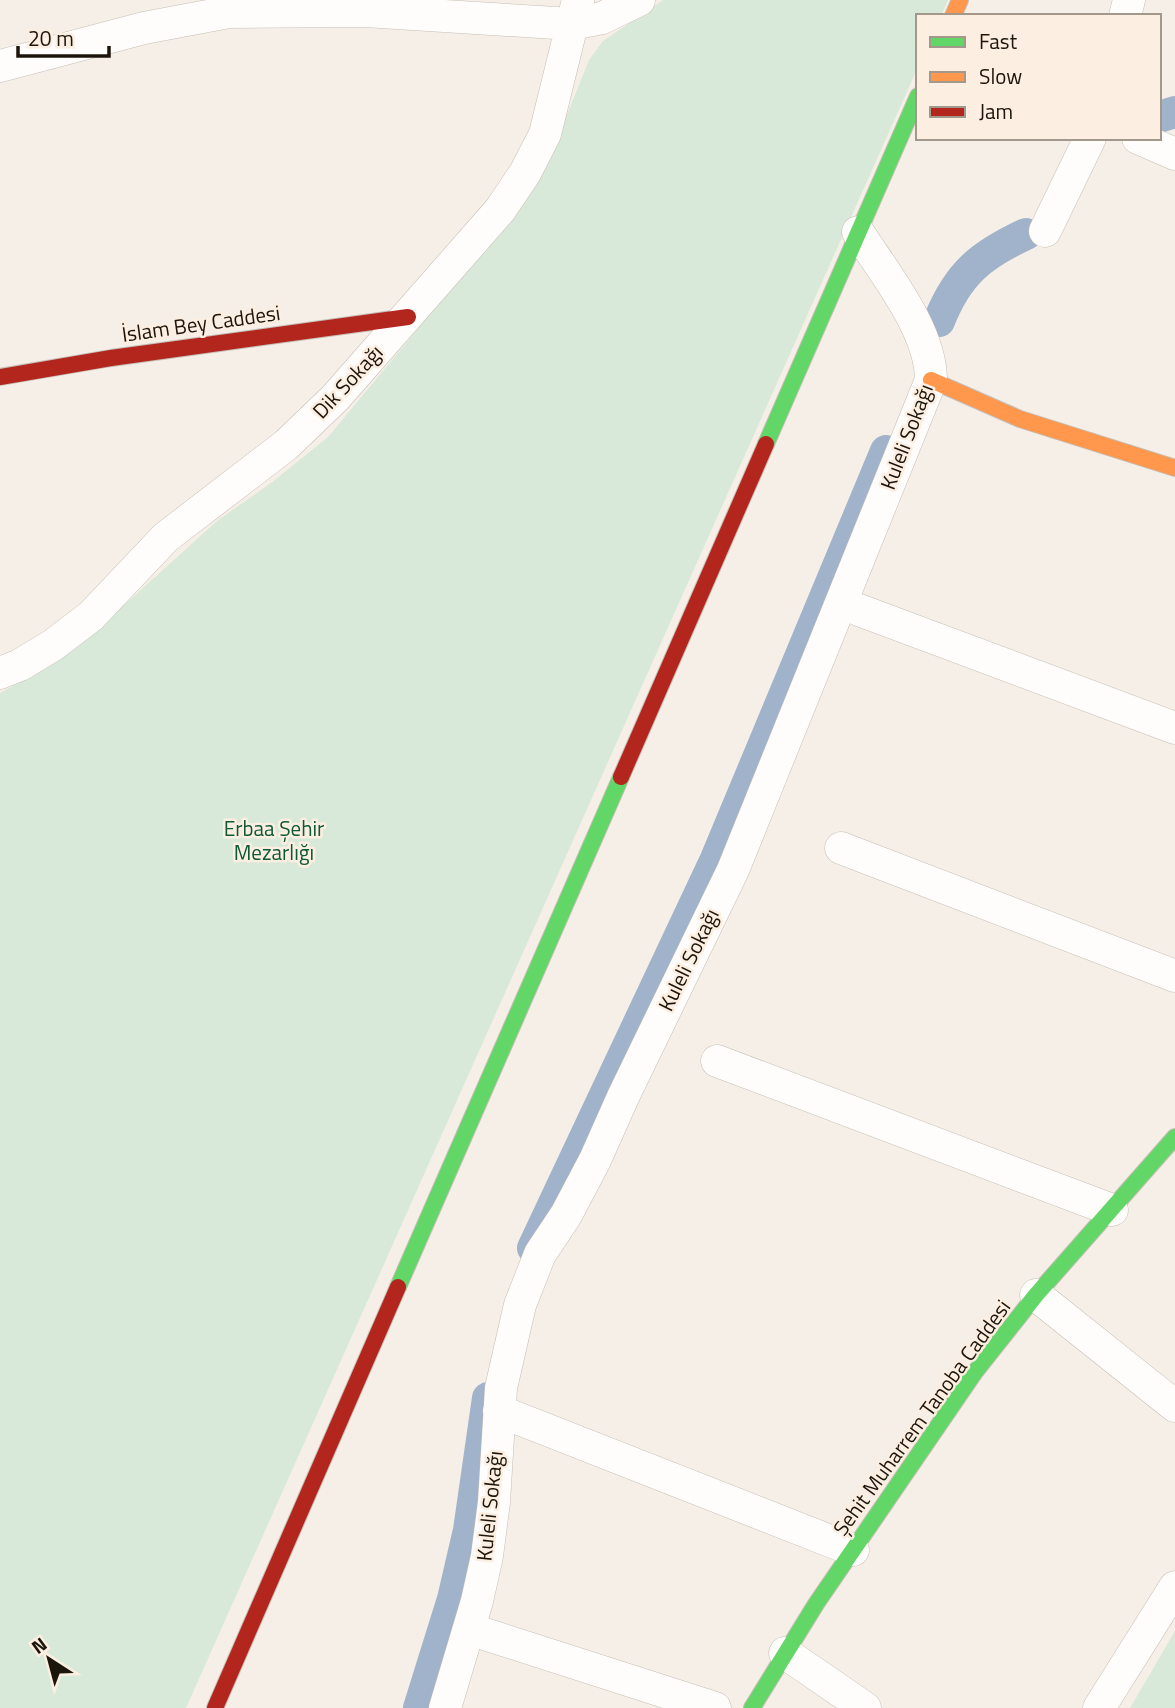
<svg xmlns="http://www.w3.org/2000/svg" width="1175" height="1708" viewBox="0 0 1175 1708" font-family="'Titillium Web',sans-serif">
<rect width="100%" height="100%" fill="#f6efe7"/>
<path fill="#d9e9d9" d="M663,0H948L941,16H918V67L186,1708H0V693L34,675L81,644L217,521L271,483L328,437L519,207L547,164L589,60L603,41Z
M1175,1631V1708H1130Z"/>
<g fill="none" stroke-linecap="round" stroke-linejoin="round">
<path stroke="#a0b3ca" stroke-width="32" d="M1159,117L1175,112
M939,321C958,273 981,255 1026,234
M533,1248L716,859L886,451
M419,1708L453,1599L469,1530L488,1398"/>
<defs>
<path id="street" d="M1125,16L1129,0
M0,66L144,28L229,12L365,11L572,24L602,18L639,0
M1138,138L1175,154
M1045,231L1090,138
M859,610L1175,728
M0,673L20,665L53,645L91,616L166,537L286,445L335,398L500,210L525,173L545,134L578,0
M841,848L1175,976
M717,1061L1112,1210
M1036,1295L1175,1406
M499,1411L853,1550
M469,1629L715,1708
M785,1653L865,1708
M445,1708L477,1601L487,1556L494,1502L501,1388L520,1305L540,1254L566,1215L595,1160L623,1097L733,870L931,380C931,330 885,274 858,232
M1099,1708L1175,1587"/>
<path id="fast" d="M766,444L918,96
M398,1287L621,777
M752,1708L816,1604L975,1372L1036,1295L1175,1137"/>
<path id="slow" d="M953,16L960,0
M931,380L1020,419L1175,468"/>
<path id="jam" d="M0,377L111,358L408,317
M621,777L766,444
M215,1708L398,1287"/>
</defs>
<use href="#street" stroke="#c5beb6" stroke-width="33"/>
<use href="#fast" stroke="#c5beb6" stroke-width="18"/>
<use href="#slow" stroke="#c5beb6" stroke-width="18"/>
<use href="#jam" stroke="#c5beb6" stroke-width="18"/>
<use href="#street" stroke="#fefdfb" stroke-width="32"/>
<use href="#fast" stroke="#63d668" stroke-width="16"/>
<use href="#slow" stroke="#ff974d" stroke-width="16"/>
<use href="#jam" stroke="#b3261e" stroke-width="16"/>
</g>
<g text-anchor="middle" stroke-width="5" stroke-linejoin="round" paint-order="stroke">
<g font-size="21" fill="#1c150c" stroke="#fcefe1">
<text transform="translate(201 324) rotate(-8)" y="7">İslam Bey Caddesi</text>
<text transform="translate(348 382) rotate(-47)" y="7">Dik Sokağı</text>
<text transform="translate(907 437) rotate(-69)" y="7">Kuleli Sokağı</text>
<text transform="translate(689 960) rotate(-64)" y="7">Kuleli Sokağı</text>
<text transform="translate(922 1418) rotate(-54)" y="7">Şehit Muharrem Tanoba Caddesi</text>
<text transform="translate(490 1506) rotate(-84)" y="7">Kuleli Sokağı</text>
</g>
<g font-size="21" fill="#0d5a36" stroke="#fcefe1">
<text x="274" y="836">Erbaa Şehir<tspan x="274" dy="24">Mezarlığı</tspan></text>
</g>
</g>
<rect x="916" y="14" width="245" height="126" fill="#fcefe1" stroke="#a2988c" stroke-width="2"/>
<rect x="930" y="37" width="35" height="10" fill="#63d668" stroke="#a2988c" stroke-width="2"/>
<text x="979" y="49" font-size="21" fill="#1c150c">Fast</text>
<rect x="930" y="72" width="35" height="10" fill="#ff974d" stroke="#a2988c" stroke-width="2"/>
<text x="979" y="84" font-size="21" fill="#1c150c">Slow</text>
<rect x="930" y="107" width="35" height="10" fill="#b3261e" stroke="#a2988c" stroke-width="2"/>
<text x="979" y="119" font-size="21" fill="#1c150c">Jam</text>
<g transform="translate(49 1659) rotate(324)" stroke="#fcefe1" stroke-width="5" paint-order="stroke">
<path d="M0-5L12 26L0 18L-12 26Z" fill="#1c150c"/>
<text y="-10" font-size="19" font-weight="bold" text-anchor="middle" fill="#1c150c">N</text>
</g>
<path d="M18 46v10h91v-10" fill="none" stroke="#1c150c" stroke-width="3.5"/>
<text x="28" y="46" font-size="21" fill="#1c150c" stroke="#fcefe1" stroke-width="5" paint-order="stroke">20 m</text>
</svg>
